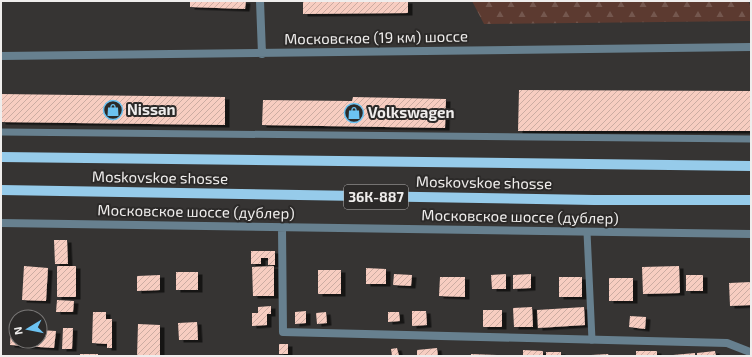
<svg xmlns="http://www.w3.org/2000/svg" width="752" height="357" viewBox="0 0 752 357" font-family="'Exo 2',sans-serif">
<defs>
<pattern id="forest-firs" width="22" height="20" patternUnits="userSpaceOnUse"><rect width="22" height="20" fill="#5c3a30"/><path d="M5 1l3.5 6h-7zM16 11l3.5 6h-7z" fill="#74574e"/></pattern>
<pattern id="building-hatch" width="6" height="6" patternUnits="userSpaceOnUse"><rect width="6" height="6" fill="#f7cdc1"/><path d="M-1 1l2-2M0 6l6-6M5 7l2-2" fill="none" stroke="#cbaca2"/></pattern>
<filter id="shadow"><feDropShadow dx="4.5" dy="2.5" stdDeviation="0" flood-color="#0009"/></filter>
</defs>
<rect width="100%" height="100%" fill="#363433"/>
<path fill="url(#forest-firs)" d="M472,1H748L751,7V21L484,24Z"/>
<path fill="url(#building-hatch)" filter="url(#shadow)" d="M190,1H246L245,9L190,7Z
M303,1H408V13L303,14Z
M519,90L751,91V131H518Z
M1,94L225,97V125L1,122Z
M353,97L446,99L445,128L262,125L263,100L352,101Z
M54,240H67L68,264H55Z
M251,251H275V265H268V258H261V264H251Z
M24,266L48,268L46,301L22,300Z
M57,266H76V297H57Z
M274,266V296H253L252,267Z
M679,266L680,293L643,294L642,267Z
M366,268L386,269V284H366Z
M318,270H341V294H318Z
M176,272H198V290H176Z
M394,274L412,275L411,286L393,285Z
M506,274V289H492L491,275Z
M531,274V288L513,289V275Z
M160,275V290L137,291V276Z
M686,275H703V291H686Z
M440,277H465V297L439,296Z
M559,277H582V297H559Z
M609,278H633V301H609Z
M751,282V305L730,306L729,283Z
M57,300L74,301L73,312H56Z
M271,306V314H267V325L252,326V313H258V307Z
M532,307L533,327H514L513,308Z
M584,307L585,325L538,328L537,310Z
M483,310H502V327H483Z
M306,311V323L295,324V312Z
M412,311H426L427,325L412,326Z
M93,312H106V319H112V348H107V344L92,343Z
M326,312L327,323L317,324L316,313Z
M388,312H399L400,321L388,322Z
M630,316L646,317L645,329L629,327Z
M197,322L198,340H179L178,323Z
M138,324L160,325V356H137Z
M11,328H16V341H40V330L56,331L54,348L10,345Z
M63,328H73L72,349H62Z
M279,344H288V354H279Z
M397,348L399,356H392L391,349Z
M437,348L438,356H417V350Z
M523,350L543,351V356H523Z
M636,351H657V356H636Z
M715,351L716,356H697V353Z
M546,352H561V356H546Z
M695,353V356H673V355Z
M80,354H98V356H80Z
M471,354L497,355V356H471Z
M608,354L609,356H591V355Z"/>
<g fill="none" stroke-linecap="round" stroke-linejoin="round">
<path stroke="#67808f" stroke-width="7" d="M1,132L751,139
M587,232L592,340"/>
<path stroke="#67808f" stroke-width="8" d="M260,1L262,54
M1,56L751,47
M1,223L751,234
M282,227L283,332L727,343L750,352L751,355"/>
<path stroke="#96cbea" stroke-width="10" d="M1,157L751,166
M1,190L594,200H751"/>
</g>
<defs>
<symbol id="shop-ring" viewBox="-11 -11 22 22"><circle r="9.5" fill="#2c2a29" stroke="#6cc3f2" stroke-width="1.5"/><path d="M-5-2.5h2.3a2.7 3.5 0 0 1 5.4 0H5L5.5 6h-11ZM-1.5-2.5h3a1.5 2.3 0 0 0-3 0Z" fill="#6cc3f2"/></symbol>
</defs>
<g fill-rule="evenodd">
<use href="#shop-ring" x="102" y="99" width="22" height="22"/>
<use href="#shop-ring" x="343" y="102" width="22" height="22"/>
</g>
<g text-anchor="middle" stroke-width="4" stroke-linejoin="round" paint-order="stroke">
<rect fill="#2c2a29" stroke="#b4b2b2" stroke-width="1" x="344" y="185" width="64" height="24" rx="3"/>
<g font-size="14" font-weight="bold" fill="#efedec">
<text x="376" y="202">36К-887</text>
</g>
<g font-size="15" fill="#efedec" stroke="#2c2a29">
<text transform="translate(376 38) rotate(-1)" y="5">Московское (19 км) шоссе</text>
<text transform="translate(160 178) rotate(1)" y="5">Moskovskoe shosse</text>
<text transform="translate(484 183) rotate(1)" y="5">Moskovskoe shosse</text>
<text transform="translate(196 212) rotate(1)" y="5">Московское шоссе (дублер)</text>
<text transform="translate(520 217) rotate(1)" y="5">Московское шоссе (дублер)</text>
</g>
<g font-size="15" font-weight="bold" fill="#efedec" stroke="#2c2a29" text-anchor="start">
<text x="127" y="115">Nissan</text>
<text x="368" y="118">Volkswagen</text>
</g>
</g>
<rect width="752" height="357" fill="none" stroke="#efedec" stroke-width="4"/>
<g transform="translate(28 329) rotate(260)"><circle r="19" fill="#2c2a29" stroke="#7a7877"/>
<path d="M0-3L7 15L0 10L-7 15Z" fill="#6cc3f2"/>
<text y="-6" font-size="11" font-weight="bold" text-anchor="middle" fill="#efedec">N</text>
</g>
</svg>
